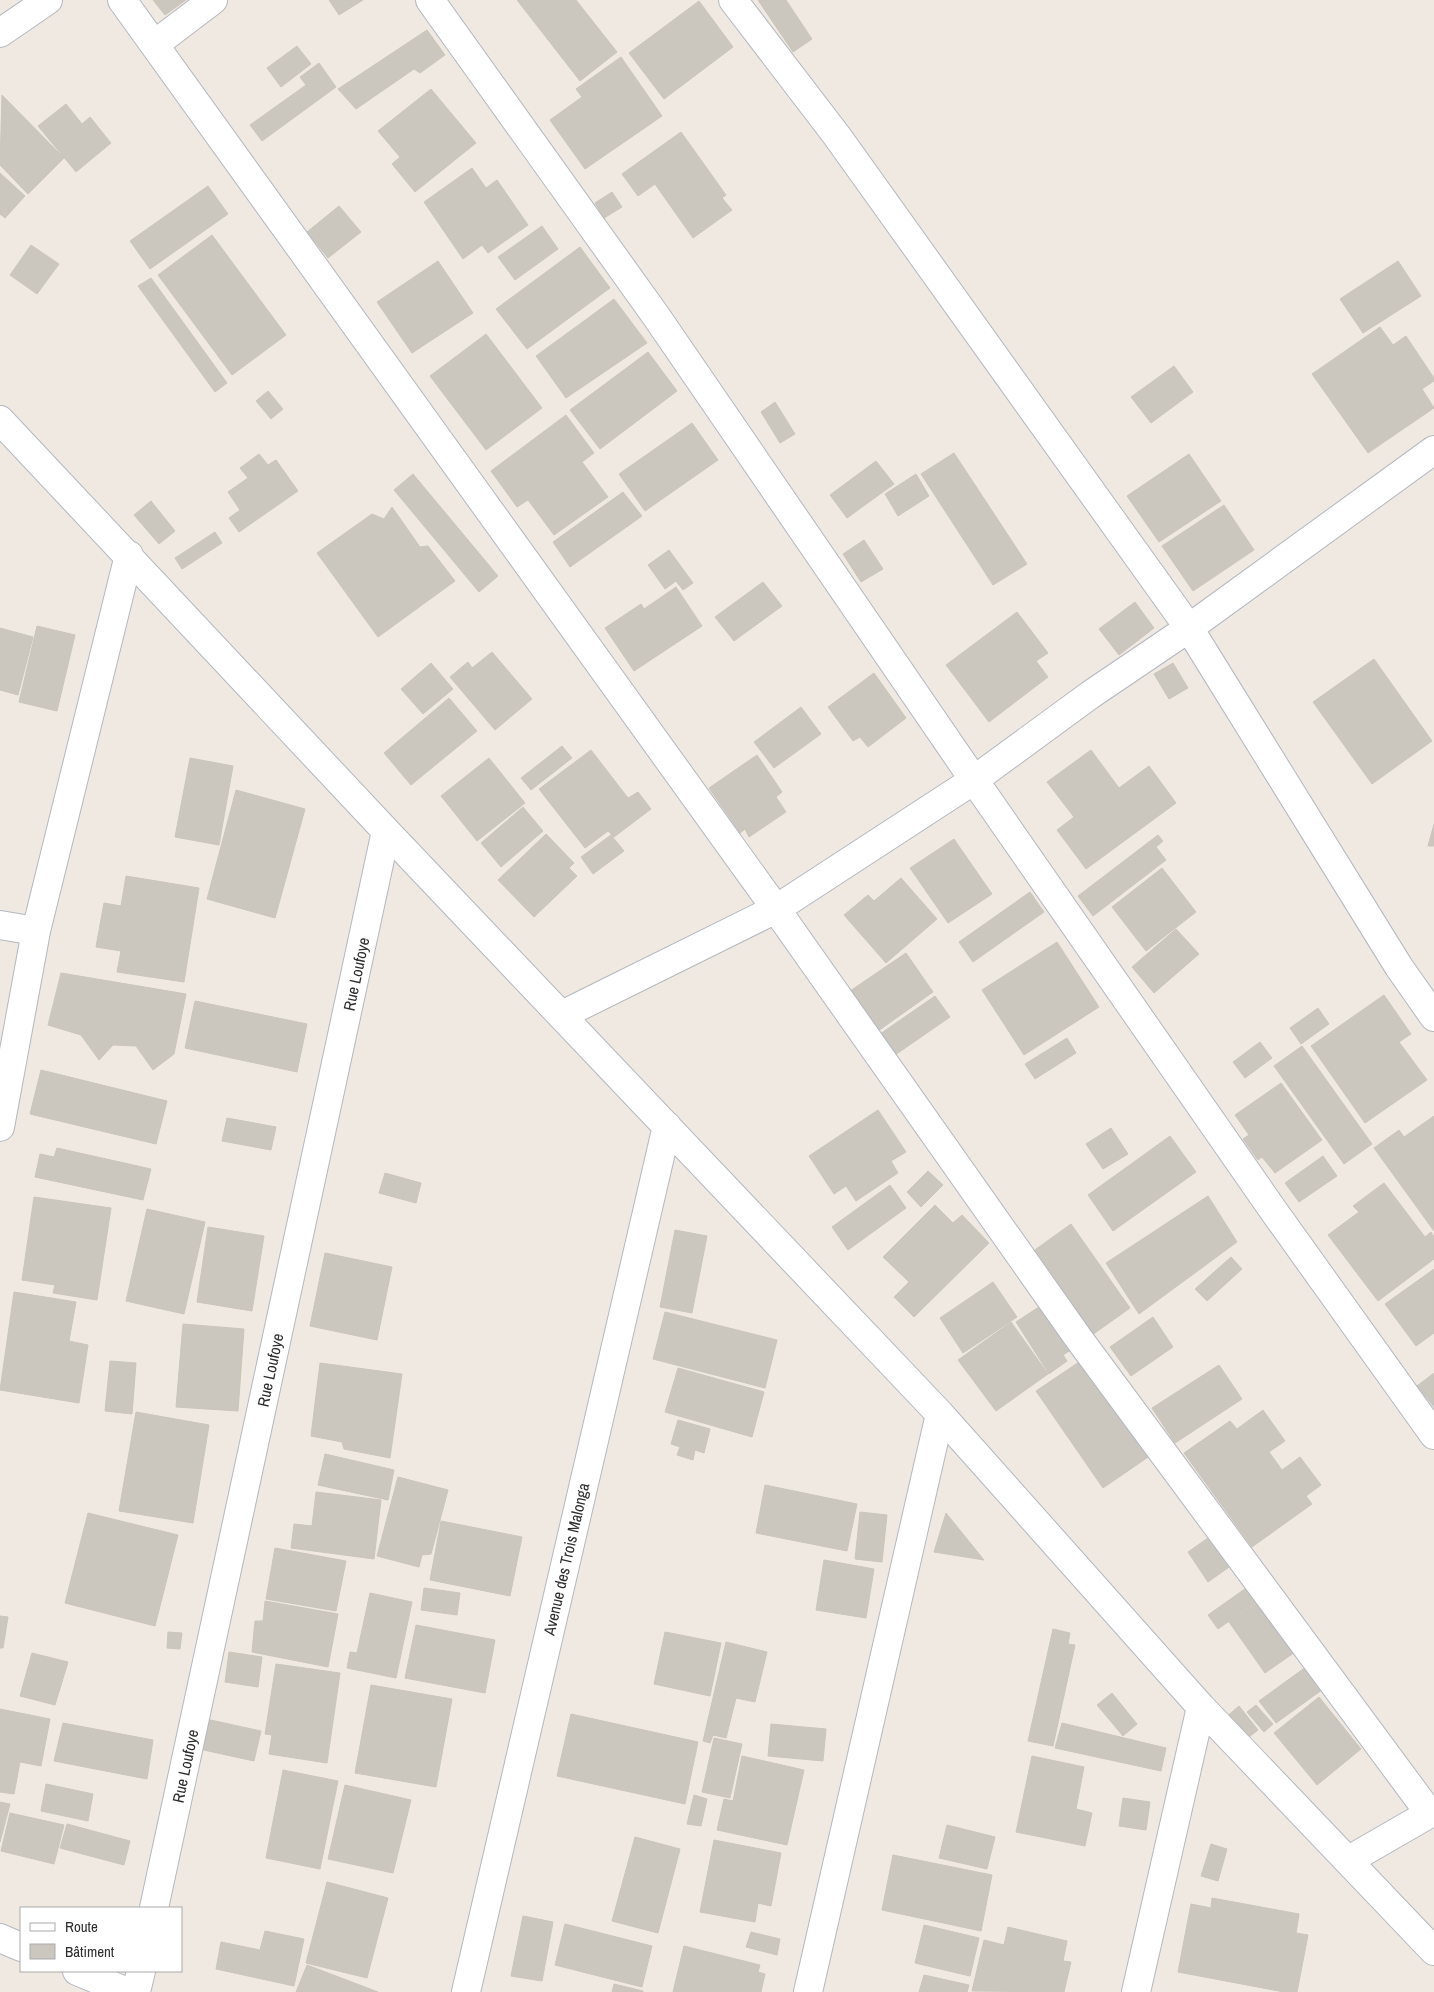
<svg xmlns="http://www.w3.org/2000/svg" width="1434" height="1992" viewBox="0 0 1434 1992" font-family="'Archivo Narrow',sans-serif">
<rect width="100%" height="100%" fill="#efe9e1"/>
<path fill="#cbc7bf" stroke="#cbc5ba" d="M153,0H186L165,15Z
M329,0H363L339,15Z
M517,0H576L617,52L580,81Z
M758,0H786L812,39L793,52Z
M699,1L733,47L664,99L629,53Z
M427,30L445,55L420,73L414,69L356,109L338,89Z
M297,46L311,64L281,87L267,68Z
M621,57L662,116L585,169L550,120L582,97L576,89Z
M319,63L336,87L262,141L250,125L306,85L300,77Z
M431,89L476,143L415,192L392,164L400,157L378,131Z
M2,95L64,158L28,194L0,165Z
M66,104L82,124L90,117L111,143L76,172L38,126Z
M681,132L726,195L722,198L732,210L693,238L655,184L638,196L622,174Z
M472,168L486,188L497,180L528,225L488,253L482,245L463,259L424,202Z
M0,173L25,196L5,218L0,214Z
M208,186L228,214L150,269L130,241Z
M612,192L622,207L604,218L595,203Z
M339,206L361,232L328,258L307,232Z
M542,226L558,249L515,280L498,257Z
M212,235L286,335L232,375L158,275Z
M31,245L59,264L37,294L10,275Z
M580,247L610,288L527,349L496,309Z
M438,261L473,313L412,353L377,302Z
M1398,261L1421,296L1363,333L1340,299Z
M151,278L227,383L215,392L138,286Z
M614,299L647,343L566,398L536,356Z
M1380,327L1393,345L1406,336L1434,378V381L1422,389L1434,408L1368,453L1312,374Z
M486,334L542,408L486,450L430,376Z
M648,352L677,391L600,449L570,410Z
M1174,366L1193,392L1151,423L1131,397Z
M268,391L283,409L271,419L256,401Z
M775,402L795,434L780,443L761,412Z
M566,415L594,453L582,462L608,497L554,535L528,500L517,507L491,471Z
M692,423L718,460L645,511L619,474Z
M954,453L1027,564L993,585L921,474Z
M259,454L268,465L276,460L298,491L239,532L229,518L240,510L228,492L248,478L240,468Z
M1189,454L1221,501L1159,542L1127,496Z
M876,461L894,484L847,518L830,495Z
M413,474L498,576L479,592L394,490Z
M916,474L929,496L898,516L885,494Z
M623,492L642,516L570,567L553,542Z
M151,501L175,531L159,544L134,515Z
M1224,505L1254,550L1193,591L1162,546Z
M392,507L420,547L428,546L455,581L378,637L317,553L372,514L384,519Z
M215,532L222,543L182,569L175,558Z
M864,540L883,569L861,582L843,554Z
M669,550L693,583L683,590L676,581L665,589L648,565Z
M763,582L782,606L734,641L715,617Z
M676,587L702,626L634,671L605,628L641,604L644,609Z
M1135,602L1154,628L1119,655L1099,629Z
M1017,612L1048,653L1036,661L1048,677L989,722L946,665Z
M37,626L75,635L57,711L19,702Z
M0,628L33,637L18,695L0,690Z
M492,652L532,699L495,730L450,677L468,662L472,668Z
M1374,659L1432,741L1372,784L1313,702Z
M431,663L453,689L423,714L401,689Z
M1173,663L1188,688L1169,699L1154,674Z
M874,673L906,718L868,747L860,737L853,741L828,707Z
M449,698L477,731L411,785L384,753Z
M801,707L821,734L774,768L754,742Z
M562,746L572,758L531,790L521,778Z
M591,750L628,798L638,792L651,809L614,837L608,831L585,848L539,789Z
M1091,750L1119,788L1149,766L1176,803L1086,869L1057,830L1074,817L1047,782Z
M757,755L782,792L776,797L786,812L749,837L745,829L740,833L709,788Z
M190,758L233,766L219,845L175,837Z
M489,758L525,803L477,841L441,796Z
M236,790L305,809L275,918L207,899Z
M523,807L543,831L501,867L481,843Z
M1434,824V846H1428Z
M546,834L574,863L569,868L577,876L534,917L498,880Z
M611,835L624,851L593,874L581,857Z
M1158,835L1163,841L1156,847L1166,860L1093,916L1078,896Z
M954,839L992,894L948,923L910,868Z
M1162,868L1196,912L1146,951L1112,907Z
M126,876L199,888L184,982L117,972L121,951L96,947L104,903L121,906Z
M901,878L937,919L886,963L844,915L868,895L874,901Z
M1030,892L1044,912L973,962L959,942Z
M1176,929L1199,954L1154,993L1132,967Z
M1057,942L1099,1007L1024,1055L982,990Z
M906,953L933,992L878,1031L850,991Z
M61,973L186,994L174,1054L153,1070L136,1046L113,1045L99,1060L81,1035L48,1025Z
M1384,995L1411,1034L1399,1042L1427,1080L1365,1123L1311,1046Z
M935,996L950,1017L895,1055L880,1034Z
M195,1001L307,1024L297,1072L185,1048Z
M1318,1008L1329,1024L1301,1044L1290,1028Z
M1067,1038L1076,1053L1035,1079L1025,1064Z
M1260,1042L1272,1058L1245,1078L1233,1062Z
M1302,1046L1372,1144L1344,1164L1274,1066Z
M41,1070L167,1101L156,1144L30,1114Z
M1281,1083L1322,1140L1275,1173L1262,1157L1258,1160L1243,1139L1249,1135L1235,1115Z
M878,1110L906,1152L891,1161L898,1173L856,1201L846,1186L834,1194L809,1156Z
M1434,1116V1231L1374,1148L1399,1130L1404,1137Z
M227,1118L276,1127L271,1150L222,1141Z
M1111,1128L1128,1154L1103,1169L1086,1144Z
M1170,1136L1196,1172L1113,1231L1088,1195Z
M57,1148L151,1169L143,1200L35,1177L40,1154L54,1157Z
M1323,1156L1337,1176L1299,1202L1285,1183Z
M928,1171L943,1185L921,1207L907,1192Z
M385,1173L421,1183L416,1203L379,1193Z
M1384,1183L1425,1237L1431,1232L1434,1237V1259L1378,1301L1328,1235L1359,1212L1353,1206Z
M890,1185L906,1208L848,1250L832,1227Z
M1208,1196L1237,1242L1139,1314L1106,1263Z
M34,1197L111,1208L97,1300L53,1293L55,1285L22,1280Z
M935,1205L953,1223L962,1215L989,1243L914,1317L894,1297L909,1282L883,1257Z
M147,1209L205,1222L184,1314L126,1301Z
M1071,1224L1130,1308L1085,1340L1025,1257Z
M208,1227L264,1236L252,1311L197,1302Z
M675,1230L707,1236L692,1313L660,1307Z
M325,1253L392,1267L377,1340L310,1326Z
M1231,1257L1242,1269L1207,1301L1195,1289Z
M1434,1269V1333L1416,1346L1385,1304Z
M993,1282L1017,1317L963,1353L940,1318Z
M14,1292L76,1302L69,1341L88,1345L79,1403L0,1390Z
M1045,1303L1074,1348L1063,1355L1067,1361L1049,1374L1016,1322Z
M665,1312L777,1340L765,1388L653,1359Z
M1153,1317L1173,1347L1131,1376L1110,1347Z
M1011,1322L1048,1374L996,1411L958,1360Z
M183,1324L244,1329L238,1411L176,1407Z
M1088,1356L1154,1453L1103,1488L1036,1391Z
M110,1361L136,1363L132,1414L105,1411Z
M320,1363L402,1374L390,1458L344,1449L342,1442L311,1436Z
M1219,1365L1242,1399L1175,1443L1152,1408Z
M678,1368L764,1392L752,1437L665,1412Z
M1434,1373V1407L1417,1386Z
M1263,1410L1285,1441L1269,1452L1282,1470L1300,1457L1321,1485L1306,1496L1312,1504L1252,1547L1184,1453L1230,1421L1237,1429Z
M136,1412L209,1425L193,1523L119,1511Z
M678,1420L710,1429L704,1453L695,1450L693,1460L677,1455L680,1447L671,1444Z
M325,1454L394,1470L388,1500L318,1485Z
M398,1477L448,1490L431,1554L422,1555L419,1567L377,1556Z
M765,1485L857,1504L847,1551L756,1533Z
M316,1492L381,1500L374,1559L291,1548L294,1524L312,1526Z
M860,1512L887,1515L882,1562L855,1559Z
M88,1513L178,1535L155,1626L65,1603Z
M946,1513L984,1560L934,1552Z
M441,1521L522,1537L510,1596L430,1580Z
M1218,1531L1239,1560L1208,1582L1188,1552Z
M275,1548L346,1561L336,1611L266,1599Z
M824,1560L874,1569L866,1618L816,1610Z
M1249,1586L1259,1600L1218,1629L1208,1615Z
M424,1588L460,1593L457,1615L421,1610Z
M370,1593L412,1602L396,1678L347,1668L350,1652L357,1653Z
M1262,1599L1298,1650L1265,1673L1229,1622Z
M265,1601L338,1614L328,1667L252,1652L255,1621H263Z
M0,1616L8,1617L3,1648H0Z
M416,1625L495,1640L485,1693L405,1678Z
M1053,1629L1070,1633L1068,1644L1075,1645L1053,1746L1028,1741Z
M168,1632L182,1633L180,1649L167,1648Z
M665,1632L721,1643L710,1696L654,1684Z
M726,1642L767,1652L755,1702L736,1698L726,1738L713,1735L710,1743L703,1741Z
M229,1652L262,1657L258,1687L225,1682Z
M32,1653L68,1662L55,1705L20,1696Z
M276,1664L340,1673L327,1763L269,1754L272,1735L265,1734Z
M1310,1664L1326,1687L1276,1723L1259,1701Z
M371,1685L452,1699L436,1787L355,1773Z
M1112,1693L1137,1724L1123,1736L1097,1705Z
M1319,1697L1361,1749L1317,1785L1274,1733Z
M1256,1705L1273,1724L1264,1732L1247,1712Z
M1239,1706L1258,1730L1244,1741L1225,1718Z
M0,1709L50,1719L41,1766L20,1762L14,1794L0,1792Z
M571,1714L698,1742L685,1804L557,1776Z
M206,1719L261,1731L254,1761L199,1749Z
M63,1723L153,1740L147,1779L54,1761Z
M1062,1723L1166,1748L1161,1771L1055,1748Z
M771,1724L826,1729L823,1761L768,1756Z
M714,1738L742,1744L730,1798L702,1792Z
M742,1756L804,1770L787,1845L717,1830L724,1799L733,1801Z
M1032,1756L1084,1767L1076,1809L1092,1813L1085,1846L1016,1832Z
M283,1770L338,1781L320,1869L266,1858Z
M46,1784L93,1794L88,1821L41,1811Z
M345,1785L411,1800L393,1873L328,1859Z
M694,1795L707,1799L701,1826L687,1824Z
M1123,1798L1150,1802L1146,1830L1119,1826Z
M0,1802L10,1804L0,1842Z
M10,1813L64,1825L54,1864L1,1851Z
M67,1824L130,1841L124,1865L60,1848Z
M947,1825L995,1837L987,1869L939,1858Z
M635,1837L680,1849L658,1933L612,1921Z
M714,1840L781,1853L771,1906L758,1903L755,1922L700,1912Z
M1211,1844L1227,1849L1218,1881L1201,1876Z
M893,1855L992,1875L981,1931L882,1910Z
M327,1882L388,1898L367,1978L306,1963Z
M1212,1898L1299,1914L1296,1933L1308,1935L1297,1992H1284L1178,1972L1191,1904L1211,1908Z
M523,1916L553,1922L542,1981L511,1976Z
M565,1924L652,1946L642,1987L555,1965Z
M924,1925L979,1938L970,1976L915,1963Z
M1008,1927L1067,1941L1063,1961L1071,1962L1064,1992L972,1991L984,1940L1004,1945Z
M265,1931L304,1939L294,1986L216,1969L221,1942L260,1950Z
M751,1932L780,1939L777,1955L746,1947Z
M684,1946L760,1965L758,1972L765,1974L761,1992H673Z
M307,1965L378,1992H296Z
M924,1975L969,1985L967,1992H919Z
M614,1984L643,1991V1992H612Z"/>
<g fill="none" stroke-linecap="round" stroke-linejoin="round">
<defs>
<path id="minor" d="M122,0L776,909L1079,1339L1430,1814
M430,0L656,316L974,780L1273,1210L1434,1435
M733,0L837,136L1189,628L1399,967L1434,1017
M0,33L48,0
M155,44L213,0
M0,420L386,831L940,1414L1201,1707L1434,1951
M0,925L36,931
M562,1015L776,909L974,780L1090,695L1189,628L1434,450
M0,1127L36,931L129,555
M1349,1860L1434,1811
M154,1908L386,831
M0,1938L21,1947
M77,1971L127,1992
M136,1992L141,1971
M466,1992L667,1126
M808,1992L940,1414
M1136,1992L1201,1707"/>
</defs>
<use href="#minor" stroke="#b4b7c1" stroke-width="30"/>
<use href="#minor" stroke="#fff" stroke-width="28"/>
</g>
<g text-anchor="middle" stroke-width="4.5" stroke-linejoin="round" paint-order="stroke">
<g font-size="16" fill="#2e2e2e" stroke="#fff">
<text transform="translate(356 974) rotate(-78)" y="6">Rue Loufoye</text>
<text transform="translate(270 1370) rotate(-78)" y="6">Rue Loufoye</text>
<text transform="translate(566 1559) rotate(-77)" y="6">Avenue des Trois Malonga</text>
<text transform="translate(185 1766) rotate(-78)" y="6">Rue Loufoye</text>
</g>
</g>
<rect x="20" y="1907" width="162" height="65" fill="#ffffff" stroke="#ababab"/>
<rect x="30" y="1923" width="25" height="8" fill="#ffffff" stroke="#ababab"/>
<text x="65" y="1932" font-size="15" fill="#2e2e2e">Route</text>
<rect x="30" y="1944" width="25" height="15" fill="#cbc7bf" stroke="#ababab"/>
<text x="65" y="1957" font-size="15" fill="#2e2e2e">Bâtiment</text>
</svg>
